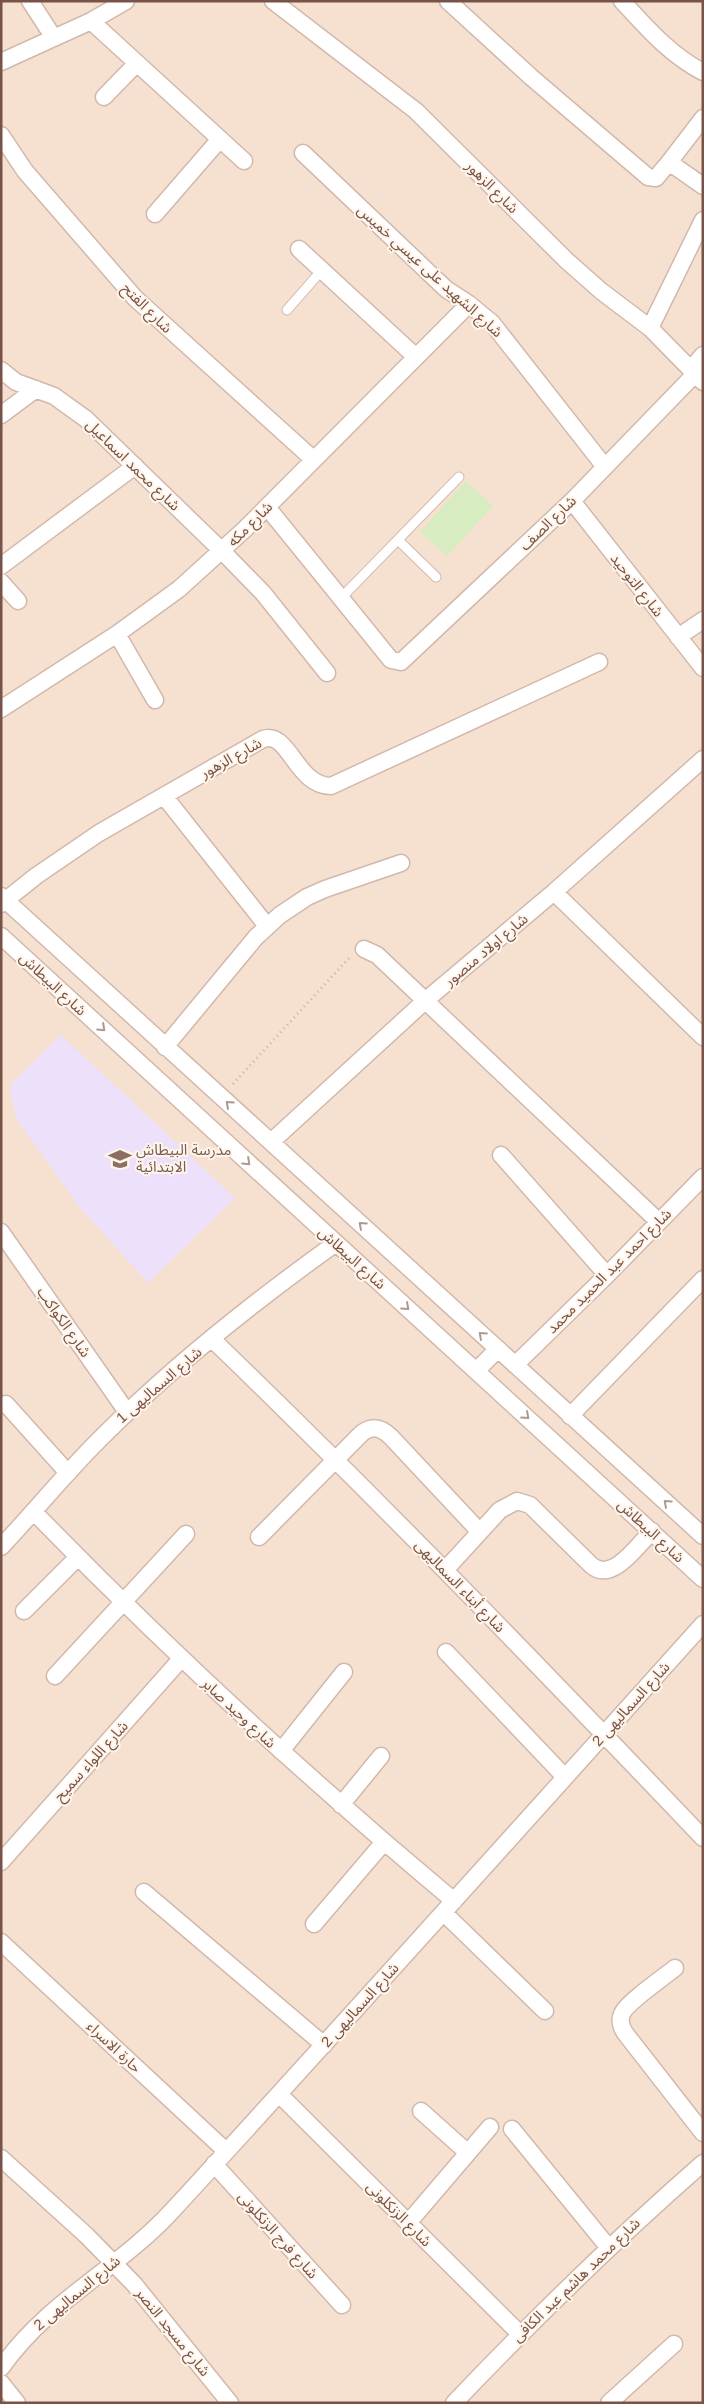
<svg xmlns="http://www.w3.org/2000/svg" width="704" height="2404" viewBox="0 0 704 2404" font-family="Helvetica,'Noto Sans Arabic',sans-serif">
<rect width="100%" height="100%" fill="#fef0e3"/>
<path fill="#f6e1d1" d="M1,1H703V2403H1Z"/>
<path fill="#ede0fa" d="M61,1035L235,1198L148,1283L81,1209L17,1120L11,1095V1084Z"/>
<path fill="#d8ecc1" d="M466,481L493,506L447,556L420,532Z"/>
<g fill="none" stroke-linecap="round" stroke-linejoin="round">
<defs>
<path id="service" d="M287,310L322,270
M398,540L436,577
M341,598L459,477"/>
<path id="minor" d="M30,1L54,38
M273,1L416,111L566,260L601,291L650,328L703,382
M448,1L531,77L648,177L656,178L665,167L673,165L703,186
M622,1C647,28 670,55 703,72
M91,21L244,161
M1,62L91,21L126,1
M104,97L137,63
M1,135L25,171L135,298L314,460
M303,153L446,289L469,304L492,323L605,467
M667,165L703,118
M155,214L220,139
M299,249L416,357
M650,328L703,220
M691,369L703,355
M1,370L16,382L54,396L86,419L222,551L263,593L327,673
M1,415L36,389
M572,501L703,668
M267,507L391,660L401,662L572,501L696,373
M1,566L135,466
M1,582L18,601
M117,634L155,700
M678,637L703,620
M1,709L117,634L179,589L245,529L469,304
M164,796L267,926
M554,892L703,1037
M1,896L703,1536
M1,904L36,876L99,833L263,739C289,730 296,786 331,786L599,662
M1,936L703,1579
M364,949L377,955L659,1222
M165,1047L256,937L280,915L307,897L325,889L401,863
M271,1142L426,1000L554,892L703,759
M501,1155L607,1275
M1,1232L127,1412
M212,1339C380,1501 542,1669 703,1838
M515,1365L607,1275L703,1177
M476,1371L498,1349
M6,1404L68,1473
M570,1416L703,1279
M34,1512C167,1649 307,1778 454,1901
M259,1537L362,1433C373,1425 382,1428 391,1437L480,1532
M1,1547C36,1510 68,1470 104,1435C175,1364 255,1301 336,1243
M445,1570L500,1510L517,1501L530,1505L591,1565C612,1584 638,1545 652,1531
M24,1611L78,1557
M446,1652L565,1777
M55,1676L186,1534
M281,1751L344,1672
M341,1805L381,1756
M1,1862L181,1659
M144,1892L324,2045
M444,1913L545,2011
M314,1924L384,1842
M1,1942L226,2151
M675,1968C664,1977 626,2003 622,2014C619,2021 621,2027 625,2033L703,2133
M279,2094L520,2334
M421,2111L468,2153
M512,2129L609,2248
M1,2158L86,2235L134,2284L230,2403
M214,2164L342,2305
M408,2223L490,2127
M1,2368C49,2300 117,2270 171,2212C350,2017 526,1821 703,1624
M1,2383L17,2403
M454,2403C534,2319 616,2239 703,2163
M609,2403L674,2344"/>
</defs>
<use href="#service" stroke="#d2b8ab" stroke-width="11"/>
<use href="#minor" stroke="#d2b8ab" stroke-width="19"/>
<path stroke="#daac9c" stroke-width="3" stroke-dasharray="1 4" stroke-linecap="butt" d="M233,1084L349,958"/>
<use href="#service" stroke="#fff" stroke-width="9"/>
<use href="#minor" stroke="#fff" stroke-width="16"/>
</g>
<defs><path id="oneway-chevron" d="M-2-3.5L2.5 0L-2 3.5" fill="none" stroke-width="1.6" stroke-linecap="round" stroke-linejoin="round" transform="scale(1.25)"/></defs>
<g stroke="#ae9891">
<use href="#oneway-chevron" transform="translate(102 1028) rotate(43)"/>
<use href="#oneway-chevron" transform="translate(229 1104) rotate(-138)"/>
<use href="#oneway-chevron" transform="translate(247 1162) rotate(43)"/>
<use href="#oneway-chevron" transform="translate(362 1225) rotate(-138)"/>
<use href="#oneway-chevron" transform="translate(406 1307) rotate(42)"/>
<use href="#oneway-chevron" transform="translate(482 1335) rotate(-138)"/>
<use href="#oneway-chevron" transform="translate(526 1416) rotate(42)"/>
<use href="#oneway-chevron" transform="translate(667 1503) rotate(-138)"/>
</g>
<defs>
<symbol id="school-bare" viewBox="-9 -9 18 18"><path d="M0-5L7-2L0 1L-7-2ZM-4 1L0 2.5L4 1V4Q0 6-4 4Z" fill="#8d6e63" stroke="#fff5eb" stroke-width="2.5" paint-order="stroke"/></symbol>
</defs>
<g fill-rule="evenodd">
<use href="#school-bare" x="104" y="1143" width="32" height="32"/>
</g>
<g text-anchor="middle" stroke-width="4" stroke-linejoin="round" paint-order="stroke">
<g font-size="15" fill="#785347" stroke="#fff5eb">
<text transform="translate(492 187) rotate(45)" y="5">شارع الزهور</text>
<text transform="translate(430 271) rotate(42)" y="5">شارع الشهيد على عيسي خميس</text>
<text transform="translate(147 308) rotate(45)" y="5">شارع الفتح</text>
<text transform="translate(133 465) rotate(44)" y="5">شارع محمد اسماعيل</text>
<text transform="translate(548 523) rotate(-44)" y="5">شارع الصف</text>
<text transform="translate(250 524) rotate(-45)" y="5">شارع مكه</text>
<text transform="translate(637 585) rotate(52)" y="5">شارع التوحيد</text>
<text transform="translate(231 758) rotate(-29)" y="5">شارع الزهور</text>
<text transform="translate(486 950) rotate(-40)" y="5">شارع اولاد منصور</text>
<text transform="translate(53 984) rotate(43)" y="5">شارع البيطاش</text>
<text transform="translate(352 1258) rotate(42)" y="5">شارع البيطاش</text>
<text transform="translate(609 1271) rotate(-45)" y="5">شارع احمد عبد الحميد محمد</text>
<text transform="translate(64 1322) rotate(55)" y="5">شارع الكواكب</text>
<text transform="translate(159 1385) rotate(-41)" y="5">شارع السماليهى 1</text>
<text transform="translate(651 1531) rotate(43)" y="5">شارع البيطاش</text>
<text transform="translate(460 1586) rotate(46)" y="5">شارع أبناء السماليهى</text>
<text transform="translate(631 1704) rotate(-48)" y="5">شارع السماليهى 2</text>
<text transform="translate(239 1713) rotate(43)" y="5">شارع وحيد صابر</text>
<text transform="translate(91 1761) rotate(-48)" y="5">شارع اللواء سميح</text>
<text transform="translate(360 2005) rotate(-48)" y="5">شارع السماليهى 2</text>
<text transform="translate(114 2047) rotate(43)" y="5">حارة الاسراء</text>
<text transform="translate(399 2214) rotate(45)" y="5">شارع الزنكلونى</text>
<text transform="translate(278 2235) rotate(48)" y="5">شارع فرج الزنكلونى</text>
<text transform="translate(576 2280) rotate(-44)" y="5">شارع محمد هاشم عبد الكافى</text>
<text transform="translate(77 2293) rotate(-40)" y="5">شارع السماليهى 2</text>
<text transform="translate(173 2332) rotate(51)" y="5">شارع مسجد النصر</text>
</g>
<g font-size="15" fill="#785e54" stroke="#fff5eb" text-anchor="start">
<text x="136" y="1155">مدرسة البيطاش<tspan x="136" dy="17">الابتدائية</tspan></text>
</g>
</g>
<rect width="704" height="2404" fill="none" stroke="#785347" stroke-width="5"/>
</svg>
